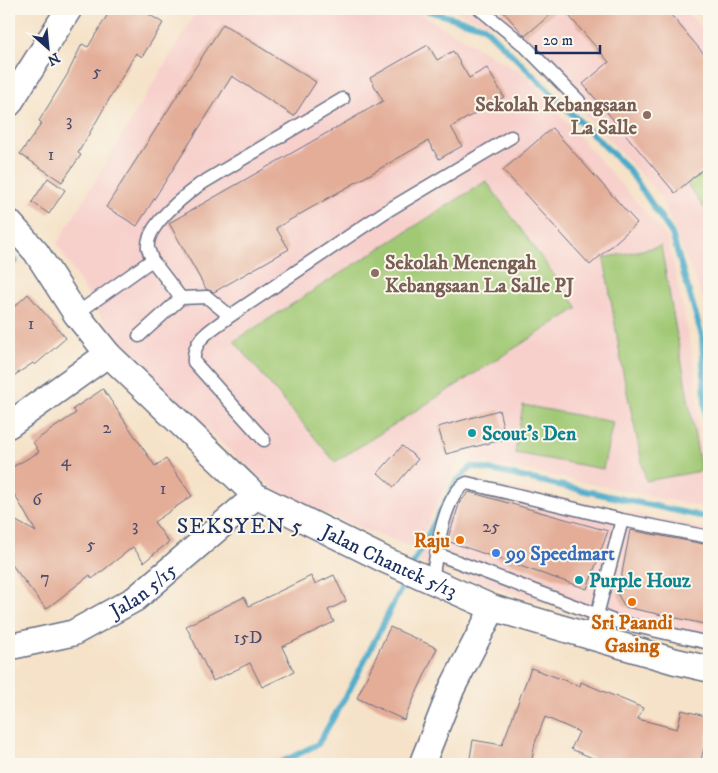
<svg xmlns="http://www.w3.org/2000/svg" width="718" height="773" viewBox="0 0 718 773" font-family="'IM FELL DW Pica',serif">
<rect width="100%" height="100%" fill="#fbf7ec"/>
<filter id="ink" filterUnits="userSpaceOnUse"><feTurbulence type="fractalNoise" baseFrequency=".02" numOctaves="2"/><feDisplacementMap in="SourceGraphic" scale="10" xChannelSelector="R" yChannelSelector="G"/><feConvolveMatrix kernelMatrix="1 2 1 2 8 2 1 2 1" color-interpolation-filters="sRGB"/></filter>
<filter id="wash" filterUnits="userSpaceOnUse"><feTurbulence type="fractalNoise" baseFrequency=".0096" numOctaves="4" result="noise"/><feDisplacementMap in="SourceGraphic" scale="20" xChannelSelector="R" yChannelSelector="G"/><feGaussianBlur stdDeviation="1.12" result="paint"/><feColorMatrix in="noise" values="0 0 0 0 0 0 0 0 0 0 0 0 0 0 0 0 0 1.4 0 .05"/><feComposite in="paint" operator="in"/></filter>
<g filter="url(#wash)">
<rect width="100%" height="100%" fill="#f5e2c8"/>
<path fill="#f7d0cc" d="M198,9L414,10L525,75L668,238L695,368L703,507L461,457L415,548L288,500L247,467L118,344L57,244Z
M450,9H683L709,35V351L707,308L660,195L507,31Z
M462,478L709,529V649L646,636L418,562Z"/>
<path fill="#a1c974" stroke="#5e7c69" d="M709,169V215L687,184Z
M486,181L578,308L335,462L234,341Z
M661,246L701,471L646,481L623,373L604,258Z
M523,405L613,422L603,469L515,453Z"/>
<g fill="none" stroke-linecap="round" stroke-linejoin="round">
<path stroke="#4aaac9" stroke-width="6" d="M422,9L484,27L629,170L672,234L702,336L709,484
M9,266L16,261
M412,566L455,483L472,466L709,518
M278,764L318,744L349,691L408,575"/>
</g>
<g id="blocks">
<path fill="#e3ad98" d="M111,9H140L163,23L142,57L136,53L78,153L81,155L62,182L20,154L42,123L39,121L67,75L82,44L88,47Z
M501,9H557L525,36Z
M563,9H666L709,60V164L675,193L583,84L609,62Z
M223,24L316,82L294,116L232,76L137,226L106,207Z
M428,45L437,60L453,51L469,78L487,68L504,97L451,127L462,146L439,159L428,141L276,228L289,249L214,292L206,289L169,223L383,101L370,78Z
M552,128L637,223L590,265L503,170Z
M48,178L65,190L49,214L32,202Z
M28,294L66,338L35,365L33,363L9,379V312Z
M103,389L155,466L166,459L192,496L154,522L169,542L144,562L133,547L92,579L90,575L46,609L9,561V517L36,532L9,485V469L39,452L33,442L76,413L73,409Z
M499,410L506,439L446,454L438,427Z
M402,446L418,459L394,487L378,473Z
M469,492L608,531L587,589L447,541L460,502Z
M630,530L709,545V625L625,607L618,595Z
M334,575L346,601L328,610L334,622L282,647L294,672L262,687L250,663L213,681L186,626L244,597L249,606L311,576L315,584Z
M390,627L437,648L404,720L357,698Z
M531,668L580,686L581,682L643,708L638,719L677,729L682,710L709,717V727L700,764H607L571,749L579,732L545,717L535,743L531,764H469L473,740L502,745Z"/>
</g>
</g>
<g filter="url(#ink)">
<use href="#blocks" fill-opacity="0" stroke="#676e83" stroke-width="1"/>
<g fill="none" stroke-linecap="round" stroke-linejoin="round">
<defs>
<path id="service" d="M480,9L525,46L579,101
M181,298L207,297L230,316L385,212L511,137
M76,314L152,260C151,256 149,252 148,248C145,227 183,197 199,185L343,99
M230,316C213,329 192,338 194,362L264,440
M139,336L181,298L152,260
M437,554L614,621L709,643
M432,581C436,556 443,494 467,483L622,520L709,537
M587,635L597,615L622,520"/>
<g id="minor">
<path d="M9,104L69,9"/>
<path id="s1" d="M9,222L36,252L76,314L108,354L256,496L385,560L493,608L674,661L709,669"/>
<path d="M9,425L108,354"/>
<path id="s2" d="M9,647L73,633L135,599L256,496"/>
<path d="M422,764L452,688L493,608"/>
</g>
</defs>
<use href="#service" stroke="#676e83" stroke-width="15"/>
<use href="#minor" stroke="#676e83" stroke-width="28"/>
<use href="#service" stroke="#fff" stroke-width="12"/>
<use href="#minor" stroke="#fff" stroke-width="25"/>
</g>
</g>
<g fill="#8d6e63" stroke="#fbf7ec" stroke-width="2">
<circle cx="647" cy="115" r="5"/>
<circle cx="375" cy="273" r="5"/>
</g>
<g fill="#0f9aa8" stroke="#fbf7ec" stroke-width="2">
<circle cx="472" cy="433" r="5"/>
<circle cx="579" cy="580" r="5"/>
</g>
<g fill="#e8710a" stroke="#fbf7ec" stroke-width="2">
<circle cx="460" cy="540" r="5"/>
<circle cx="632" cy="602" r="5"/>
</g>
<circle fill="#3f7fe0" stroke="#fbf7ec" stroke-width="2" cx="496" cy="553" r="5"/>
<g text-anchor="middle" stroke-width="4" stroke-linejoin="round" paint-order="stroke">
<g font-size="18" fill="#4d4e6c">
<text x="97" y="77">5</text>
<text x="69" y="126">3</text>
<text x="51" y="160">1</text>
<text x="31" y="329">1</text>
<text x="107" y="433">2</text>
<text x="66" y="466">4</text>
<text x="163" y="494">1</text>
<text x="37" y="505">6</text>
<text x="135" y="531">3</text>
<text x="491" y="532">25</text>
<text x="91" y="550">5</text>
<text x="45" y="583">7</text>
<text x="248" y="643">15D</text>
</g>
<g font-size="20" font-weight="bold" fill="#785e54" stroke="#fbf7ec" text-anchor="end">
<text x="637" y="111">Sekolah Kebangsaan<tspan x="637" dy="23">La Salle</tspan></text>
<text x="385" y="269" text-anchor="start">Sekolah Menengah<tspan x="385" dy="23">Kebangsaan La Salle PJ</tspan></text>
</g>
<g font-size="20" font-weight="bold" fill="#0d838f" stroke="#fbf7ec" text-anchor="start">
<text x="482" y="440">Scout's Den</text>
<text x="589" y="587">Purple Houz</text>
</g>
<g font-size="20" font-weight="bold" fill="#c56008" stroke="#fbf7ec" text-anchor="end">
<text x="450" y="547">Raju</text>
<text x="632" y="629" text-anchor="middle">Sri Paandi<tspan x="632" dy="23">Gasing</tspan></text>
</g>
<g font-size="20" font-weight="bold" fill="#366cbe" stroke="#fbf7ec" text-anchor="start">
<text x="506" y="560">99 Speedmart</text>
</g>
<g font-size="20" fill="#1b2f5e" stroke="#fbf7ec">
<text dy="7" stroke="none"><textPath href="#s1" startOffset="519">Jalan Chantek 5/13</textPath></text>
<text dy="7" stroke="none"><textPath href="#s2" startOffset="148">Jalan 5/15</textPath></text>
</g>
<g font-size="22" letter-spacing="1" fill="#1b2f5e" stroke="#fbf7ec">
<text x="240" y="533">SEKSYEN 5</text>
</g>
</g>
<rect width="718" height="773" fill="none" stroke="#fbf7ec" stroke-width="30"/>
<g transform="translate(48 48) rotate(153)" stroke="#fbf7ec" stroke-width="4" paint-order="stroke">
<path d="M0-4L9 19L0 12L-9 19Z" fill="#1b2f5e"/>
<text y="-8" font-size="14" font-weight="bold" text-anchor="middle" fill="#1b2f5e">N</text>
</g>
<path d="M536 45v8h64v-8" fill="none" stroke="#1b2f5e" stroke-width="2.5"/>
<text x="543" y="45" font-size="15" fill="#1b2f5e" stroke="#fbf7ec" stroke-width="4" paint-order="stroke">20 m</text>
</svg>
